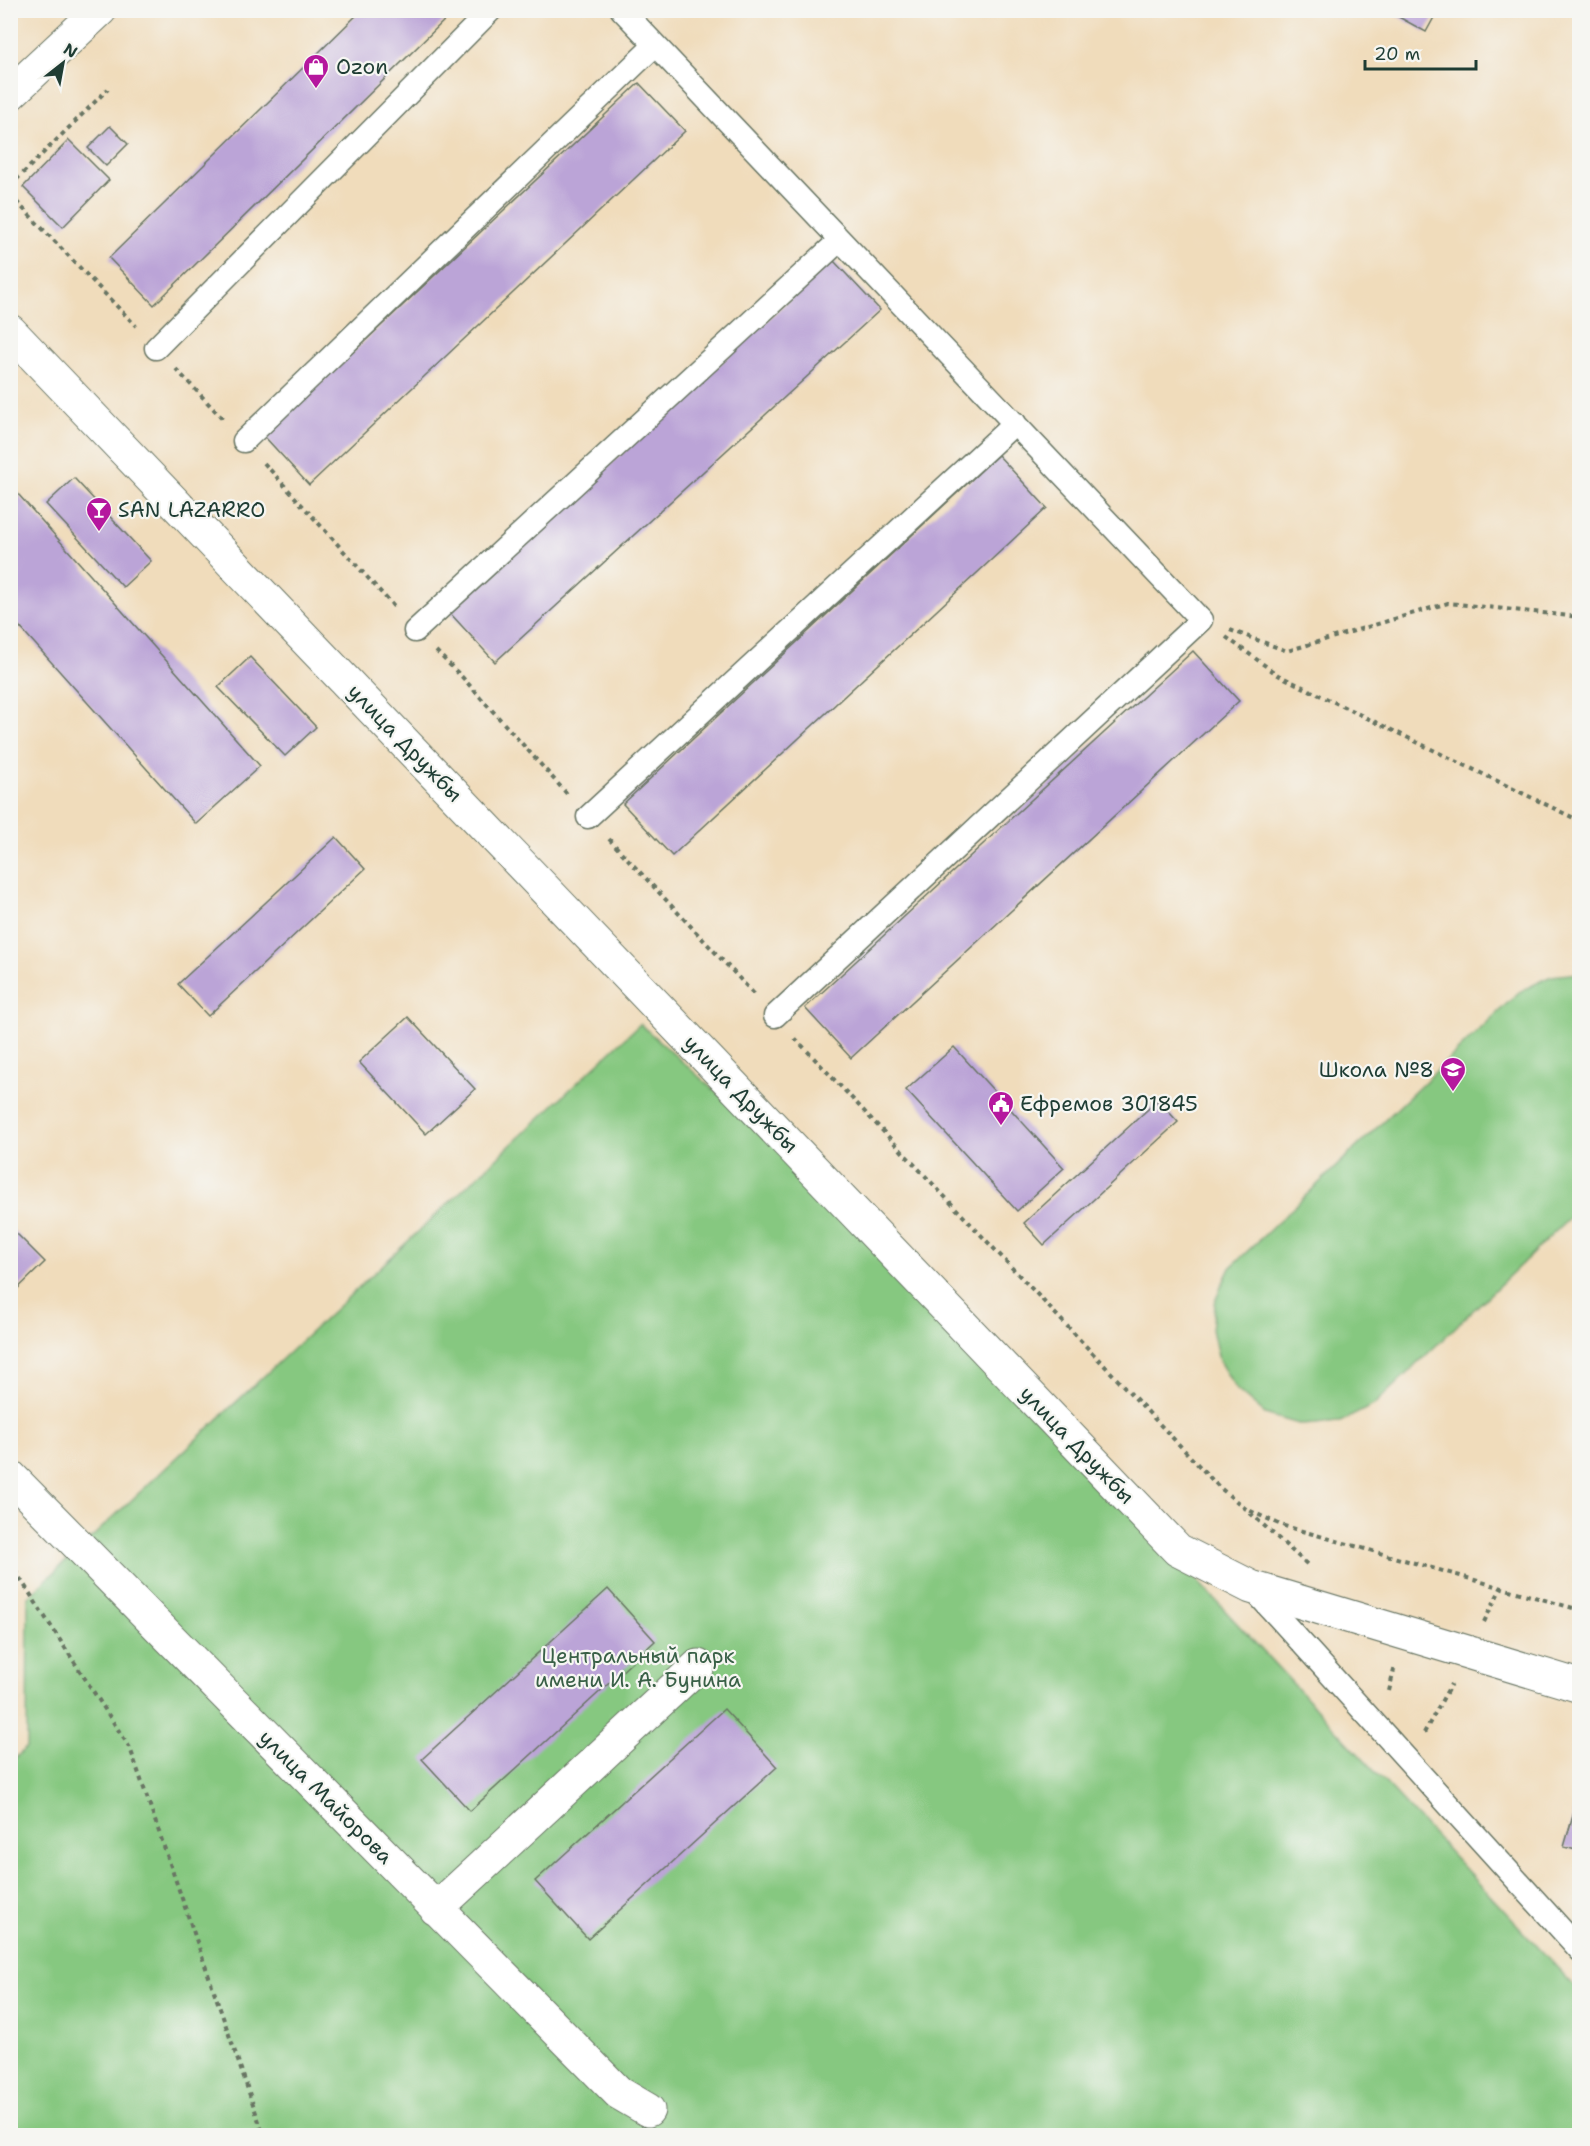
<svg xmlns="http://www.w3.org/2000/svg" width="1590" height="2146" viewBox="0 0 1590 2146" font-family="'Shantell Sans',sans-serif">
<rect width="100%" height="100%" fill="#f6f6f2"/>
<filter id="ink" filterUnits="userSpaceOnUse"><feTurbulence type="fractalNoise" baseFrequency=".0167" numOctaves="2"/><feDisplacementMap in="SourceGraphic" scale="12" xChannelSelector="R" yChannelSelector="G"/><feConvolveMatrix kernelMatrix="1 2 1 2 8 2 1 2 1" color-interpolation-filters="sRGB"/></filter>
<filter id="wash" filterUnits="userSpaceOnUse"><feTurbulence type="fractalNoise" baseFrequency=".008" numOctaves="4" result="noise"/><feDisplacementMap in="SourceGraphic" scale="24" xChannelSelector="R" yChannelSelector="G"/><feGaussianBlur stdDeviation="1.35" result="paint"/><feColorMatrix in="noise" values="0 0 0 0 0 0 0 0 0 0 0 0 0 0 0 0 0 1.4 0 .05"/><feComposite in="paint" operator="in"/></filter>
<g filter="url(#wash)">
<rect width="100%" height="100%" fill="#f0dcbb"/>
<path fill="#86c880" stroke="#52825a" stroke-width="1.5" d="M1579,973V1209L1374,1405L1340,1422L1302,1425L1265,1414L1236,1389L1219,1361L1212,1329L1216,1298L1230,1268L1519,992L1551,976Z
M640,1024L871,1230L1579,1991V2135L11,2136L10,1763L27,1747L28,1597Z"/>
<g id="blocks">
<path fill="#bba4d7" d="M362,10H455L154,305L109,258Z
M1386,10H1438L1426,32Z
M639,83L685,131L309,485L264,436Z
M110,126L128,144L106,166L88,148Z
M69,140L109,180L63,227L23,187Z
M833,260L880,310L495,662L449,612Z
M998,455L1047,508L672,856L623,804Z
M74,478L151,561L123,587L46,504Z
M10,485L260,766L196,824L10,616Z
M1193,651L1239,701L851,1058L805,1008Z
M250,657L316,727L285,756L218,687Z
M336,837L365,869L208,1016L178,984Z
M408,1017L475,1089L426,1134L359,1062Z
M954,1047L1064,1168L1017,1211L906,1090Z
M1158,1100L1178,1122L1044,1245L1024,1223Z
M10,1227L45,1262L10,1296Z
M608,1589L655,1641L470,1811L422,1759Z
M724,1709L777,1767L588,1939L535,1881Z
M1579,1795L1580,1796V1851L1564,1847Z"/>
</g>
</g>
<g filter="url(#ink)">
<use href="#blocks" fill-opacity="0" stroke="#687563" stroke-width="1.5"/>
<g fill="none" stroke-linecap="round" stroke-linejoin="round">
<defs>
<path id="service" d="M622,10L1201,620L775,1016
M156,348L491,10
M244,441L655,45
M415,631L840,240
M588,817L1015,423
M1252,1588L1580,1950"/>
<path id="minor" d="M10,331L1178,1550L1251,1587L1580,1686
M10,1476L619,2093L648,2110
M436,1909L698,1666"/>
<path id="tertiary" d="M10,94L100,10"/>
</defs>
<use href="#service" stroke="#687563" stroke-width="25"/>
<use href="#minor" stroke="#687563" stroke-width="35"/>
<use href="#tertiary" stroke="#687563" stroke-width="35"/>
<path stroke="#687563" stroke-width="4" stroke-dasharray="4.5 4.5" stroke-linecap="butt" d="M10,186L108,89
M10,195L136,326
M176,369L224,420
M264,463L396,609
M1230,630L1287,651L1448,603L1580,617
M1226,637L1278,675L1580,821
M436,651L463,678L569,796
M609,839L755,995
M795,1038L1219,1487L1246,1509L1281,1525L1580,1610
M1250,1513L1309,1566
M10,1563L130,1748L264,2136
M1484,1622L1501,1588
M1389,1691L1395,1666
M1424,1733L1451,1684"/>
<use href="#service" stroke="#fff" stroke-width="22"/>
<use href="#minor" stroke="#fff" stroke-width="33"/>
<use href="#tertiary" stroke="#fff" stroke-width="33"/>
</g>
</g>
<defs>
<symbol id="shop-pin" viewBox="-11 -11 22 30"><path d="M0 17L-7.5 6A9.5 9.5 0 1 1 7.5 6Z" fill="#b5179e" stroke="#f6f6f2"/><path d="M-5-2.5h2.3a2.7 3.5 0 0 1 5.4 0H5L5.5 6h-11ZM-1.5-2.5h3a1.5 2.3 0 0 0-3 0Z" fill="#fff"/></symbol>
<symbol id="bar-pin" viewBox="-11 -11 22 30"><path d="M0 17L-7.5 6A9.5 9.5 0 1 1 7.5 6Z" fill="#b5179e" stroke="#f6f6f2"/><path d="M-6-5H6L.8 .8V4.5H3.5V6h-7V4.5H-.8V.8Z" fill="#fff"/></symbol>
<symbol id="school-pin" viewBox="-11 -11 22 30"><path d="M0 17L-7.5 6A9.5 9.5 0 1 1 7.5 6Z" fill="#b5179e" stroke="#f6f6f2"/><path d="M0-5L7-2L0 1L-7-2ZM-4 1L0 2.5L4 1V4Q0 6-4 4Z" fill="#fff"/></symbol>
<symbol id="civic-pin" viewBox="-11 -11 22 30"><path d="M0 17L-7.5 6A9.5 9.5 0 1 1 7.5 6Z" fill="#b5179e" stroke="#f6f6f2"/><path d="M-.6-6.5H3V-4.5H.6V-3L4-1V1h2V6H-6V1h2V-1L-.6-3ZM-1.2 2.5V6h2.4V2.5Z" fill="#fff"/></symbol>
</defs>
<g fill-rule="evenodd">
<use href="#shop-pin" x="301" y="52" width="30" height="40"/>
<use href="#bar-pin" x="84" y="495" width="30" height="40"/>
<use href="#school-pin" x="1438" y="1055" width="30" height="40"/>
<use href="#civic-pin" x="986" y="1089" width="30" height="40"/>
</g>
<g text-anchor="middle" stroke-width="4.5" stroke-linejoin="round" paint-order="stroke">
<g font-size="21" fill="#1f3d34" stroke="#f6f6f2" text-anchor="start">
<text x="336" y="74">Ozon</text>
<text x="118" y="517">SAN LAZARRO</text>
<text x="1434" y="1077" text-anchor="end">Школа №8</text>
<text x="1020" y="1111">Ефремов 301845</text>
</g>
<g font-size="21" fill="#1f3d34" stroke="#f6f6f2">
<text transform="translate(405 743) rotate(46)" y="7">улица Дружбы</text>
<text transform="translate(741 1094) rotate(46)" y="7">улица Дружбы</text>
<text transform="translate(1077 1445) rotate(46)" y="7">улица Дружбы</text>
<text transform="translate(326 1797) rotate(45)" y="7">улица Майорова</text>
</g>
<g font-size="21" fill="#396047" stroke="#f6f6f2">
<text x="638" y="1663">Центральный парк<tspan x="638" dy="24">имени И. А. Бунина</tspan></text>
</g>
</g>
<rect width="1590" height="2146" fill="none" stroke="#f6f6f2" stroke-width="36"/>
<g transform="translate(63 63) rotate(31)" stroke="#f6f6f2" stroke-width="4.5" paint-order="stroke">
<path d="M0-4.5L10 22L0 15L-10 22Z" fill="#1f3d34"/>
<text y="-9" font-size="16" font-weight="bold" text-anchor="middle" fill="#1f3d34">N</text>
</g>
<path d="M1365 60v9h111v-9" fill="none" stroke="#1f3d34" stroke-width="3"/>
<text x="1374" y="60" font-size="18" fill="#1f3d34" stroke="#f6f6f2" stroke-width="4.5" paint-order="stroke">20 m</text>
</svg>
